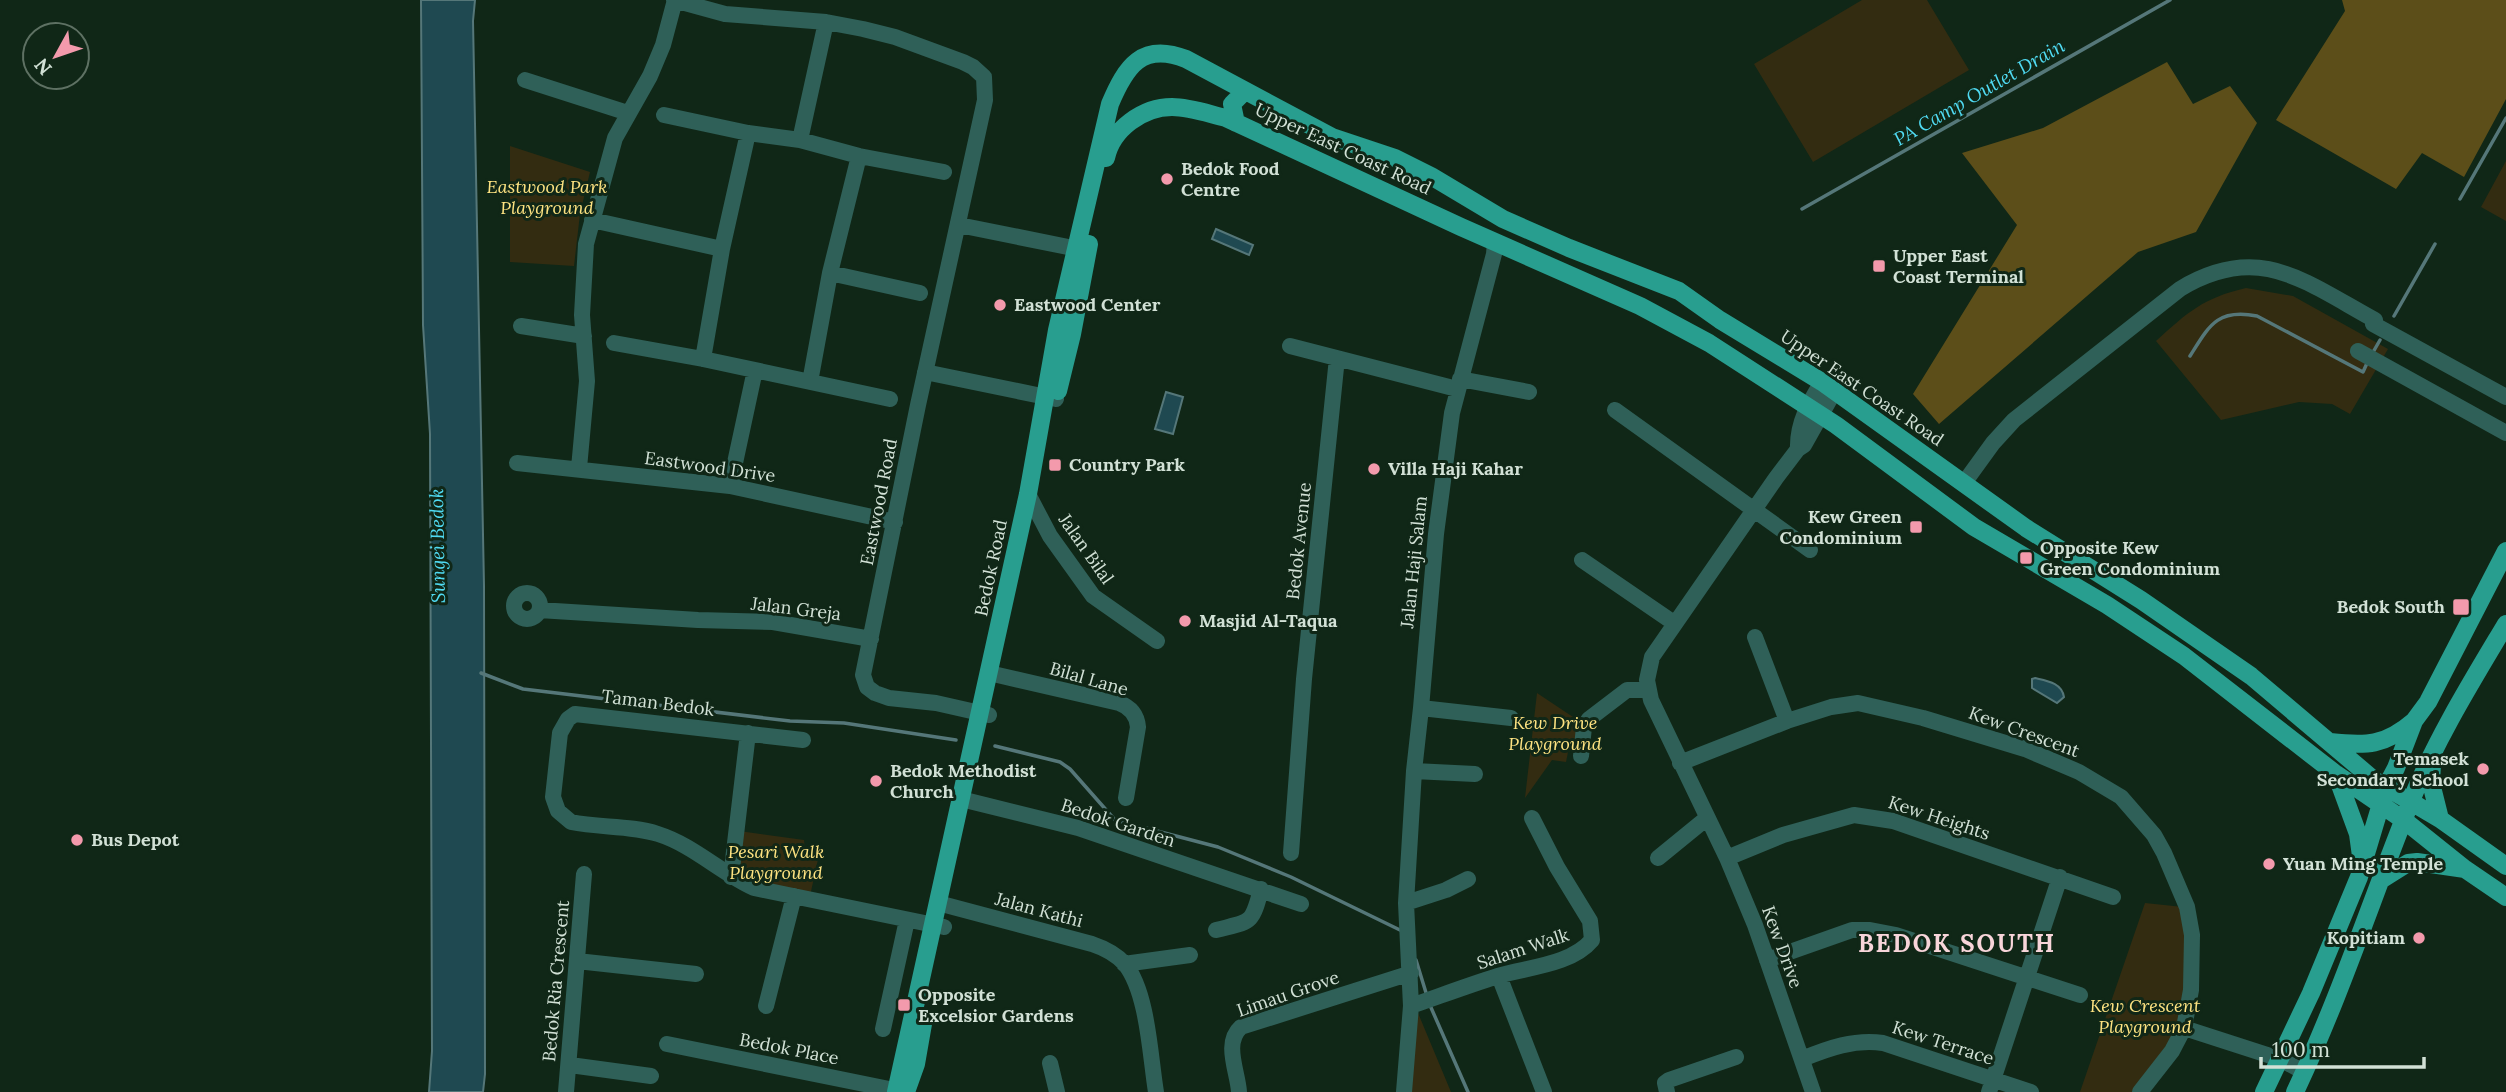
<svg xmlns="http://www.w3.org/2000/svg" width="2506" height="1092" viewBox="0 0 2506 1092" font-family="Lora,serif">
<rect width="100%" height="100%" fill="#102717"/>
<path fill="#332c11" d="M1862,0H1927L1969,70L1813,162L1754,64Z
M510,146L590,172L580,214L574,266L510,262Z
M2506,161V221L2481,207Z
M2246,288L2293,296L2388,349L2350,414L2332,404L2299,402L2221,420L2156,341C2188,312 2203,298 2246,288Z
M1537,693L1579,721L1577,748L1568,752L1566,762L1552,760L1525,798Z
M739,831L804,840L805,850H820L810,896L734,875Z
M2145,903L2183,907L2188,937L2181,1026L2137,1092H2080Z
M1418,1013L1451,1092H1406Z"/>
<path fill="#5c4e19" d="M2342,0H2506V99L2464,177L2422,153L2396,189L2276,120L2345,11Z
M2167,62L2193,104L2230,86L2257,123L2196,232L2138,252L1939,424L1913,394L2017,225L1962,153L2043,128Z"/>
<path fill="#1f4951" stroke="#557779" stroke-width="2" d="M421,0H475L473,21L484,586L485,1074L483,1092H429L432,1051L430,434L423,325Z
M1216,229L1253,245L1249,255L1212,239Z
M1166,392L1183,397L1173,434L1155,429Z
M2035,678C2048,681 2062,683 2064,697L2057,703L2032,688V679Z"/>
<g fill="none" stroke-linecap="round" stroke-linejoin="round">
<path stroke="#557779" stroke-width="3.5" d="M2460,199L2506,118
M1802,209L2170,0
M2394,316L2435,244
M2372,354L2380,340
M2190,356C2209,326 2217,308 2257,316L2363,372L2368,361
M481,673L523,689L790,721L844,723L956,740
M995,746L1060,762L1070,769L1115,820L1218,847L1291,877L1402,931
M1416,960L1427,996
M1429,1003L1468,1092"/>
<path stroke="#2f6058" stroke-width="16" d="M674,0L725,14L826,22L863,29L895,37L963,62L973,67L984,77L985,100L918,405L863,675L867,687L875,693L889,698L936,703L989,715
M525,80L628,113
M664,115L748,133L800,140L859,156L944,172
M800,140L826,22
M592,220L722,249
M959,225L1088,251
M830,273L920,293
M2373,324L2506,397
M521,326L584,336
M614,343L703,359L890,399
M1290,346L1457,389
M2358,351L2506,433
M703,359L722,249L748,133
M925,372L1056,399
M1460,379L1529,392
M810,382L830,273L859,156
M1615,410L1810,550
M1798,449C1797,423 1809,403 1822,382
M517,463L730,486L895,522
M579,468L587,381L582,315L586,244L615,138L650,76L663,45L675,0
M1964,483L1993,443L2014,420L2180,289C2259,241 2305,282 2375,320
M730,486L755,370
M1028,494L1050,536L1093,596L1157,641
M1582,560L1674,623
M514 606a13 13 0 1 1 26 0a13 13 0 1 1-26 0Z
M539,610L698,620L773,622L871,639
M1755,637L1787,721
M989,673L1119,703C1130,707 1137,715 1138,727L1126,798
M1421,708L1511,718
M803,740L575,714L568,719L560,733L553,797L558,811L571,822C600,828 630,825 658,834C693,845 721,873 754,888L944,927
M1581,756L1584,727L1589,719L1627,690H1648
M1680,763L1787,721L1831,707L1858,703L1923,718L2025,749L2079,772L2121,797L2154,835L2164,853L2187,907L2192,935L2191,990L2184,1028L2172,1051L2140,1092
M1414,771L1475,774
M961,799L1078,828L1301,904
M1291,853L1304,679L1337,358
M1658,858L1707,818
M1727,858L1783,835L1854,815L1893,821L2113,897
M731,877L748,733
M938,903L1092,944C1104,948 1116,954 1125,964C1148,993 1150,1056 1156,1092
M1406,903L1446,890L1468,879
M1216,930C1251,921 1252,925 1261,889
M1767,960L1852,930H1870L1896,935L2080,995
M577,961L696,974
M1124,964L1190,955
M1499,976L1544,1092
M766,1006L794,896
M1411,1006C1440,996 1469,985 1498,976C1528,967 1571,965 1592,940L1590,921L1557,867L1532,818
M2184,1028L2280,1059L2304,1072
M883,1029L907,920
M667,1044L904,1092
M1802,1059C1829,1048 1854,1039 1883,1043L2031,1092
M1050,1063L1057,1092
M570,1065L651,1076
M566,1092L584,874
M1239,1092C1238,1072 1223,1043 1241,1027L1411,973
M1404,1092L1411,1006L1406,903L1414,771L1421,708L1436,534L1452,413L1494,254L1495,242
M1667,1092L1665,1083L1669,1080L1736,1057
M1813,1092L1755,925L1727,858L1651,700L1647,680L1652,657L1776,478L1798,449L1804,445L1835,390
M1989,1092L2060,877"/>
<path stroke="#289e8f" stroke-width="18" d="M1236,123L1232,104L1245,91
M1106,158C1112,129 1143,107 1172,107C1190,107 1209,114 1226,118L1461,227L1640,306L1709,343L1836,425L1974,527L2107,605L2184,656L2336,774L2405,821L2465,869L2506,897
M1058,391L1072,334L1089,244
M2330,742C2366,746 2385,746 2414,721
M2432,764L2431,783L2440,819
M2336,774L2358,834L2361,856
M2381,880L2408,863L2417,862L2465,869
M896,1092L1028,494L1057,330L1110,104C1126,66 1142,42 1186,59L1332,137L1395,158L1431,176L1503,219L1569,248L1679,291L1720,320L1822,382L2026,528L2141,600L2251,676L2374,780L2440,819L2506,866
M906,1092L916,1064L923,1024
M2264,1092L2311,993L2359,877L2386,787L2396,768L2414,721L2428,702L2506,551
M2295,1092C2340,997 2372,898 2411,801C2436,739 2472,681 2506,624"/>
</g>
<g fill="#f39aac" stroke="#102717" stroke-width="2.5">
<circle cx="1167" cy="179" r="7"/>
<rect x="1872" y="259" width="14" height="14" rx="3.5"/>
<circle cx="1000" cy="305" r="7"/>
<rect x="1048" y="458" width="14" height="14" rx="3.5"/>
<circle cx="1374" cy="469" r="7"/>
<rect x="1909" y="520" width="14" height="14" rx="3.5"/>
<rect x="2019" y="551" width="14" height="14" rx="3.5"/>
<rect x="2452" y="598" width="18" height="18" rx="3.5"/>
<circle cx="1185" cy="621" r="7"/>
<circle cx="2483" cy="769" r="7"/>
<circle cx="876" cy="781" r="7"/>
<circle cx="77" cy="840" r="7"/>
<circle cx="2269" cy="864" r="7"/>
<circle cx="2419" cy="938" r="7"/>
<rect x="897" y="998" width="14" height="14" rx="3.5"/>
</g>
<g text-anchor="middle" stroke-width="6" stroke-linejoin="round" paint-order="stroke">
<g font-size="18" fill="#d2e1d6" stroke="#102717">
<text transform="translate(1343 149) rotate(25)" y="6">Upper East Coast Road</text>
<text transform="translate(1862 388) rotate(34)" y="6">Upper East Coast Road</text>
<text transform="translate(710 467) rotate(8)" y="6">Eastwood Drive</text>
<text transform="translate(879 502) rotate(-79)" y="6">Eastwood Road</text>
<text transform="translate(1299 541) rotate(-84)" y="6">Bedok Avenue</text>
<text transform="translate(1086 549) rotate(55)" y="6">Jalan Bilal</text>
<text transform="translate(1414 562) rotate(-84)" y="6">Jalan Haji Salam</text>
<text transform="translate(991 568) rotate(-78)" y="6">Bedok Road</text>
<text transform="translate(796 609) rotate(7)" y="6">Jalan Greja</text>
<text transform="translate(1089 679) rotate(16)" y="6">Bilal Lane</text>
<text transform="translate(658 703) rotate(7)" y="6">Taman Bedok</text>
<text transform="translate(2024 732) rotate(20)" y="6">Kew Crescent</text>
<text transform="translate(1939 818) rotate(18)" y="6">Kew Heights</text>
<text transform="translate(1118 823) rotate(18)" y="6">Bedok Garden</text>
<text transform="translate(1039 910) rotate(15)" y="6">Jalan Kathi</text>
<text transform="translate(1782 947) rotate(70)" y="6">Kew Drive</text>
<text transform="translate(1523 949) rotate(-18)" y="6">Salam Walk</text>
<text transform="translate(556 981) rotate(-85)" y="6">Bedok Ria Crescent</text>
<text transform="translate(1288 994) rotate(-19)" y="6">Limau Grove</text>
<text transform="translate(1943 1043) rotate(18)" y="6">Kew Terrace</text>
<text transform="translate(789 1049) rotate(11)" y="6">Bedok Place</text>
</g>
<g font-size="18" font-weight="bold" fill="#d2e1d6" stroke="#102717" text-anchor="start">
<text x="1181" y="175">Bedok Food<tspan x="1181" dy="21">Centre</tspan></text>
<text x="1893" y="262">Upper East<tspan x="1893" dy="21">Coast Terminal</tspan></text>
<text x="1014" y="311">Eastwood Center</text>
<text x="1069" y="471">Country Park</text>
<text x="1388" y="475">Villa Haji Kahar</text>
<text x="1902" y="523" text-anchor="end">Kew Green<tspan x="1902" dy="21">Condominium</tspan></text>
<text x="2040" y="554">Opposite Kew<tspan x="2040" dy="21">Green Condominium</tspan></text>
<text x="2445" y="613" text-anchor="end">Bedok South</text>
<text x="1199" y="627">Masjid Al-Taqua</text>
<text x="2469" y="765" text-anchor="end">Temasek<tspan x="2469" dy="21">Secondary School</tspan></text>
<text x="890" y="777">Bedok Methodist<tspan x="890" dy="21">Church</tspan></text>
<text x="91" y="846">Bus Depot</text>
<text x="2283" y="870">Yuan Ming Temple</text>
<text x="2405" y="944" text-anchor="end">Kopitiam</text>
<text x="918" y="1001">Opposite<tspan x="918" dy="21">Excelsior Gardens</tspan></text>
</g>
<g font-size="18" font-style="italic" fill="#fee382" stroke="#102717">
<text x="547" y="193">Eastwood Park<tspan x="547" dy="21">Playground</tspan></text>
<text x="1555" y="729">Kew Drive<tspan x="1555" dy="21">Playground</tspan></text>
<text x="776" y="858">Pesari Walk<tspan x="776" dy="21">Playground</tspan></text>
<text x="2145" y="1012">Kew Crescent<tspan x="2145" dy="21">Playground</tspan></text>
</g>
<g font-size="19" font-style="italic" fill="#50dbf3" stroke="#102717">
<text transform="translate(1979 92) rotate(-30)" y="7">PA Camp Outlet Drain</text>
<text transform="translate(437 546) rotate(-91)" y="7">Sungei Bedok</text>
</g>
<g font-size="24" font-weight="bold" letter-spacing="2" fill="#f8d5da" stroke="#102717">
<text x="1957" y="952">BEDOK SOUTH</text>
</g>
</g>
<g transform="translate(56 56) rotate(230)"><circle r="33" fill="#102717" stroke="#5e7163" stroke-width="2"/>
<path d="M0-5L12 26L0 18L-12 26Z" fill="#f39aac"/>
<text y="-10" font-size="19" font-weight="bold" text-anchor="middle" fill="#d2e1d6">N</text>
</g>
<path d="M2261 1057v10h163v-10" fill="none" stroke="#d2e1d6" stroke-width="3.5"/>
<text x="2272" y="1057" font-size="21" fill="#d2e1d6" stroke="#102717" stroke-width="5" paint-order="stroke">100 m</text>
</svg>
